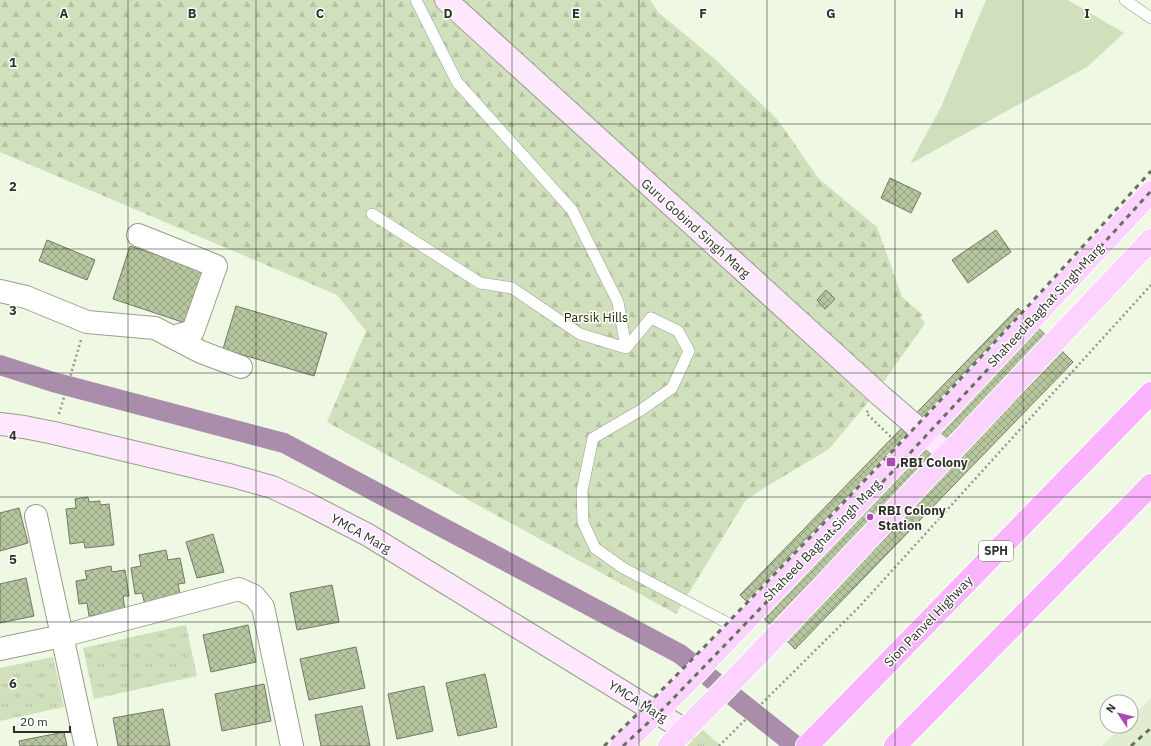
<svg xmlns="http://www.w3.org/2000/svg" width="1151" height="746" viewBox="0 0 1151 746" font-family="'IBM Plex Sans',sans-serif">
<defs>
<pattern id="forest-firs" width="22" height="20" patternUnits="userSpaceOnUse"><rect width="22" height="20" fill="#d1e0bc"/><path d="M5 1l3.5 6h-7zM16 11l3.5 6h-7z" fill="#b4c1a2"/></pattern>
<pattern id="park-tufts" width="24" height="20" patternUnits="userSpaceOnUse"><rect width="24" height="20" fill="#d1e0bc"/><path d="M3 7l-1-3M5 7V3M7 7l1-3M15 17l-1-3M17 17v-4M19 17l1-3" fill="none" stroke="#b4c1a2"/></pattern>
<pattern id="building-cross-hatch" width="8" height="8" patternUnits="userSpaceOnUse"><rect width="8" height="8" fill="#b6c69f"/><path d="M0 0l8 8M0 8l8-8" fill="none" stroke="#94a182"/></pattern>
</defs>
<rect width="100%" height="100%" fill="#eef8e2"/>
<path fill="#e1edd1" d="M1151,698V746H1102L1122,726H1131V717Z"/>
<path fill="#d1e0bc" d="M986,0H1068L1124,33L1087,67L910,164L941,107Z"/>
<path fill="url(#forest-firs)" d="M0,0H650L659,13L717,61L777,119L819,179L877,227L902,297L923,315L920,317L925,323L878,390L829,449L764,488L745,501L676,614L327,422L366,331L337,295L0,152Z"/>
<path fill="url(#park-tufts)" d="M186,625L197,676L94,699L83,648Z
M53,657L64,707L0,721V668Z
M703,730L721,746H687Z"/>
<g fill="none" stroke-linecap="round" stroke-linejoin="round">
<path stroke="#aa8cab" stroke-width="20" d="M0,365L53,382L284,443L680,654L796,746"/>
</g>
<path fill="url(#building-cross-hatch)" stroke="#717966" d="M890,178L921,193L911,213L881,198Z
M996,230L1011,252L968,283L952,260Z
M47,240L95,260L87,280L39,261Z
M130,246L211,273L194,326L113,299Z
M826,290L835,299L825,309L817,300Z
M236,306L327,333L314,376L223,349Z
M1018,308L1073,362L795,649L740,595Z
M88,497L89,502L100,501V505L109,504L114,545L85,548L84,542L70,544L66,509L76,508L75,499Z
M19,508L28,543L0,551V513Z
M213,534L224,572L197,578L186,542Z
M166,550L168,560L180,558L185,583L178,584L181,598L145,605L142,593L135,594L131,568L141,566L139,555Z
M111,566L112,572L125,570L129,596H123L125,610L89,616L87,603L79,604L76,581L87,579L85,571Z
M26,578L34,616L0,623V584Z
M332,585L339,622L297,630L290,593Z
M248,625L256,662L211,672L203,635Z
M356,647L365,688L309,700L300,659Z
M485,674L497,727L458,736L446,683Z
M264,684L271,721L222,731L215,694Z
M424,686L433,731L397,739L388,694Z
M362,706L370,746H321L315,715Z
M163,709L170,746H118L113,718Z
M64,732L67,746H20L19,741Z"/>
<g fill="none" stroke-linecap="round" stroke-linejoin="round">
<defs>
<path id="lane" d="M1125,0L1151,18
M372,214L480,283L512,288L580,334L626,348L618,302L572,210L457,82L416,0
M626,348L651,318L678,331L689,351L672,388L641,410L593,438L582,491L583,522L595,548L623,568L737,628"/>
<path id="street" d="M138,235L216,266L193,331L172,337
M0,291L26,297L87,322L155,328L201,352L241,367
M36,516L86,746
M0,649L62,636L239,589L254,596L263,607L292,746"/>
<path id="secondary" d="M446,0L881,396L948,454
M0,424L24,427L54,433L233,476L272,487L306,503L368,535L685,730"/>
<path id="primary" d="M621,746L683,686L924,434L1151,192
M669,746L756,657L1151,240"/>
<path id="highway" d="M807,746L1151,393
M895,746L1151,485"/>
</defs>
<use href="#lane" stroke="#979f8b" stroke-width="12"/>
<use href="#street" stroke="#979f8b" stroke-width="24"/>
<use href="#secondary" stroke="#979f8b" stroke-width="24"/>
<use href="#primary" stroke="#fff" stroke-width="24"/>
<use href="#highway" stroke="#fff" stroke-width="24"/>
<path stroke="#93998a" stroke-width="2.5" stroke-dasharray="2 3" stroke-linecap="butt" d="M868,411L866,413L892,438
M59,414L81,340
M719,746L859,607L1151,285"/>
<use href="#lane" stroke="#fff" stroke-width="11"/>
<use href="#street" stroke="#fff" stroke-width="22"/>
<use href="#secondary" stroke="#fee8fe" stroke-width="22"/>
<use href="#primary" stroke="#fcd2fe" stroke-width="22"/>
<use href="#highway" stroke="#fab4fd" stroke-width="22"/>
<path stroke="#6a6f63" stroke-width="3" stroke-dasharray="5 5" stroke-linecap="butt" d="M604,746C669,685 730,620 792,556C914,430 1034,301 1151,171
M623,746L664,708L897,467L1054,298L1151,191
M1131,746L1151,728"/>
</g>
<path fill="none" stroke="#2e3129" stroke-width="1" stroke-opacity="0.55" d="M128,0V746M256,0V746M384,0V746M512,0V746M639,0V746M767,0V746M895,0V746M1023,0V746M0,124H1151M0,249H1151M0,373H1151M0,497H1151M0,622H1151"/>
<g fill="#ab4ab1" stroke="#fff" stroke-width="1.5">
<rect x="886" y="457" width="10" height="10" rx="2"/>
<circle cx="870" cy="517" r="4"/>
</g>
<g text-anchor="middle" stroke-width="3" stroke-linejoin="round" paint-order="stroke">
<rect fill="#fff" stroke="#6d6f69" stroke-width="1" x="979" y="541" width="34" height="20" rx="3"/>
<g font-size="12" font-weight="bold" fill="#2e3129">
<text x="996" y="555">SPH</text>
</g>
<g font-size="13" fill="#2e3129" stroke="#fff">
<text transform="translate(696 228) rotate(42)" y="5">Guru Gobind Singh Marg</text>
<text transform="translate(1045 305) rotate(-47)" y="5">Shaheed Baghat Singh Marg</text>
<text transform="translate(361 533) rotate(29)" y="5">YMCA Marg</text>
<text transform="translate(822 540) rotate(-46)" y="5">Shaheed Baghat Singh Marg</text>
<text transform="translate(928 621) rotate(-46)" y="5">Sion Panvel Highway</text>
<text transform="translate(638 701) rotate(32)" y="5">YMCA Marg</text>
</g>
<g font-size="13" fill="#223003" stroke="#fff">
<text x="596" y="322">Parsik Hills</text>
</g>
<g font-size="13" font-weight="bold" fill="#2e3129" stroke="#fff" text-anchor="start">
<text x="900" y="467">RBI Colony</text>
<text x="878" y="515">RBI Colony<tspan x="878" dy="15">Station</tspan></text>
</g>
</g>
<g font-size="13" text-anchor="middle" font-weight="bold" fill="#2e3129" stroke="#fff" stroke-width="3" stroke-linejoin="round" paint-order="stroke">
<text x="64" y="18">A</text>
<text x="192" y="18">B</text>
<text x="320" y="18">C</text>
<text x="448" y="18">D</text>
<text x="576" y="18">E</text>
<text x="703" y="18">F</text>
<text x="831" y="18">G</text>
<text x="959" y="18">H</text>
<text x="1087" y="18">I</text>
<text x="13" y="67">1</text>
<text x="13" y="191">2</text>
<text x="13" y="315">3</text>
<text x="13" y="440">4</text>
<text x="13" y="564">5</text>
<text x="13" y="688">6</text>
</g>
<g transform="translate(1119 714) rotate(305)"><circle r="19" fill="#ffffff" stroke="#abada9"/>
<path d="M0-3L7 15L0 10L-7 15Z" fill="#ab4ab1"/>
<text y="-6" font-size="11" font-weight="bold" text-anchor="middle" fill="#2e3129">N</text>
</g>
<path d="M14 726v6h56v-6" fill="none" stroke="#2e3129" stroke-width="2"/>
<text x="20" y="726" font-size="12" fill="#2e3129" stroke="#ffffff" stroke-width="3" paint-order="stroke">20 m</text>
</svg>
